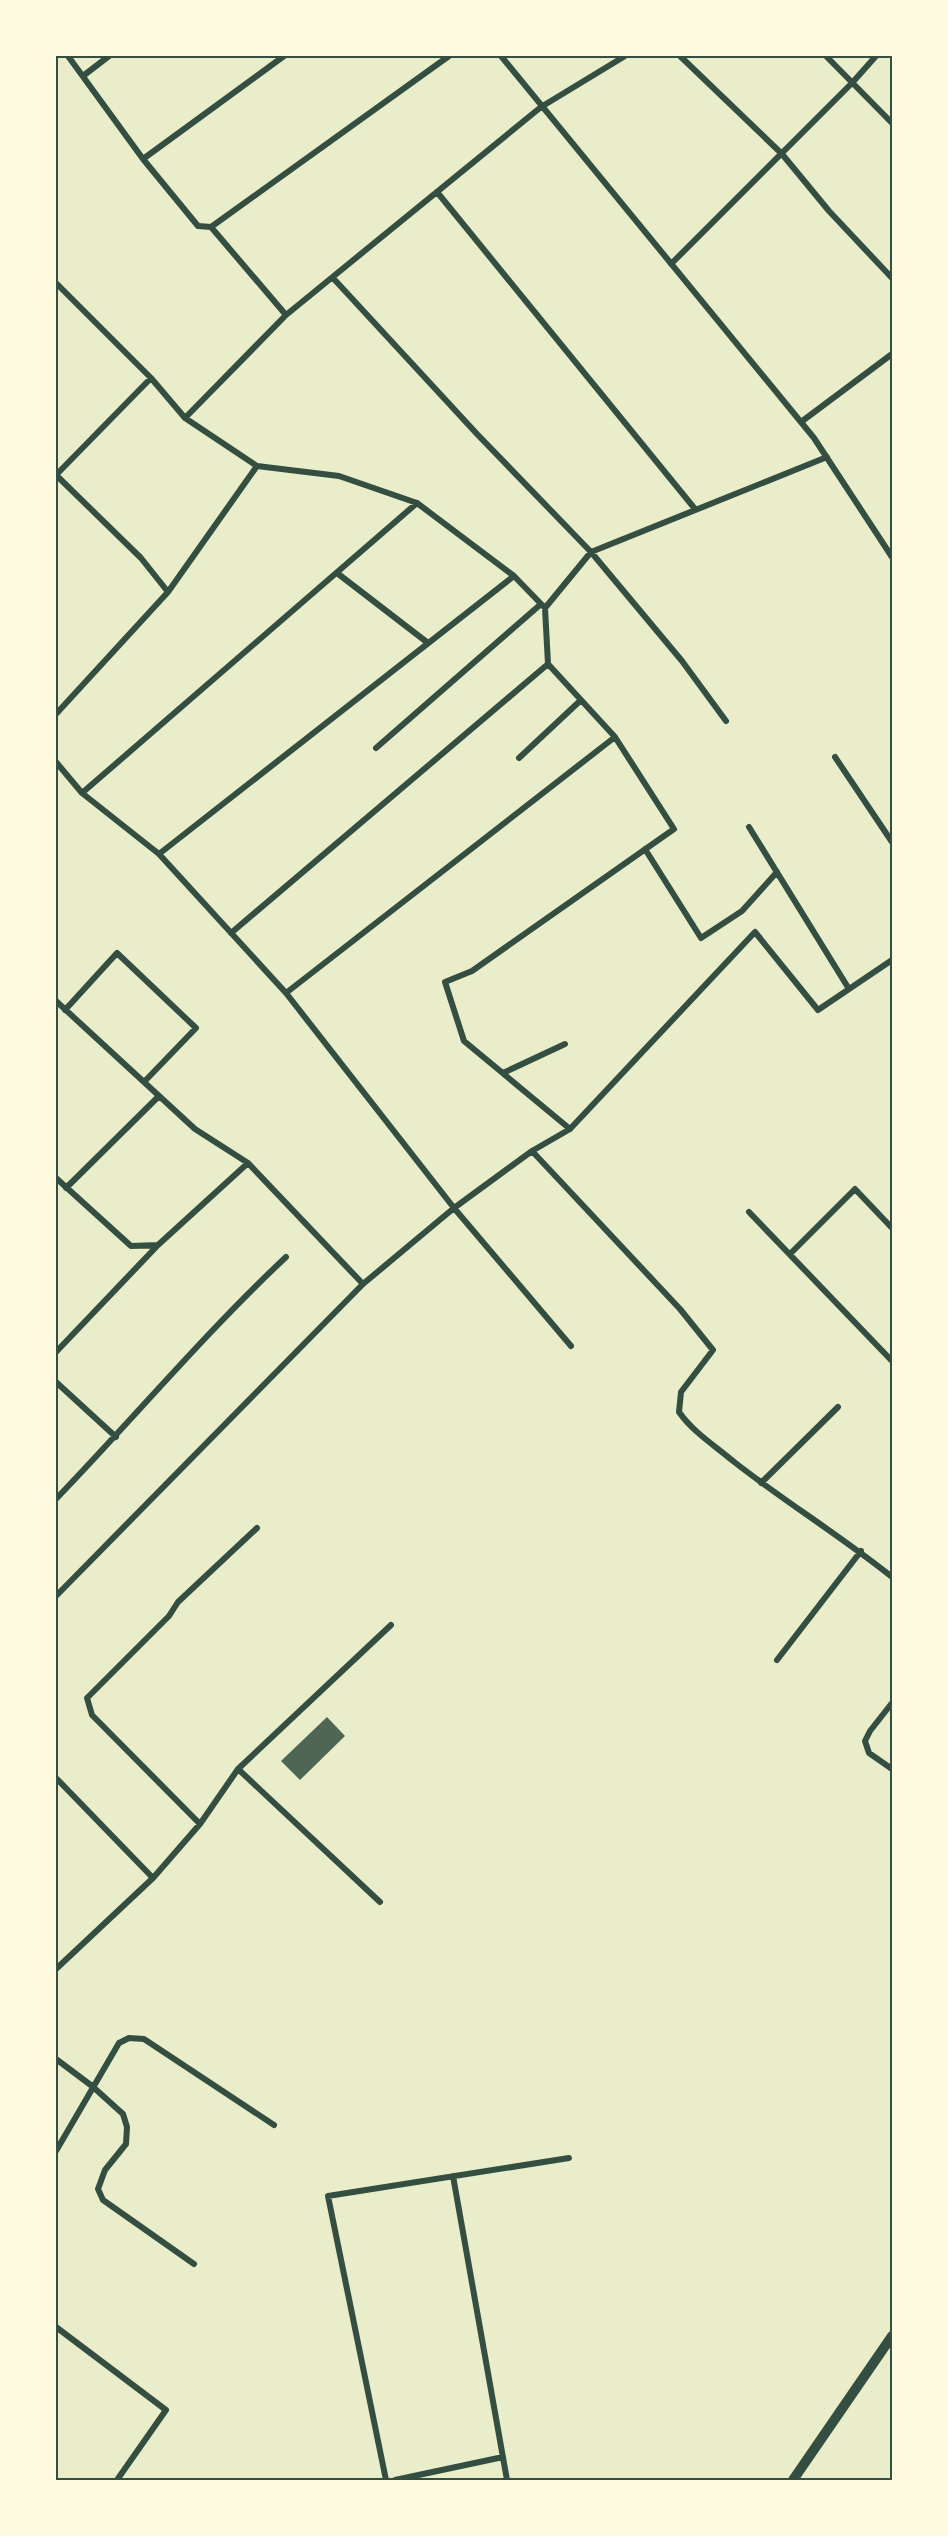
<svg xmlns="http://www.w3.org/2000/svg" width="948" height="2536" viewBox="0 0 948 2536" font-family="'DejaVu Sans',sans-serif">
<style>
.building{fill:#4f6655}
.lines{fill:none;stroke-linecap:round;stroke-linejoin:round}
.minor{stroke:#344e41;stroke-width:6}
.tertiary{stroke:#344e41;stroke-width:10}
.neatline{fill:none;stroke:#344e41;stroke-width:2}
</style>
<rect width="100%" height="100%" fill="#e9edc9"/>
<path class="building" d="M 327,1717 L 345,1736 L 300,1780 L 281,1761 Z"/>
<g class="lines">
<path class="minor" d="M 68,56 L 143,159 L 198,226 L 211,227 L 449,56
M 501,56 L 814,438 L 892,557
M 680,56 L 782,154 L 829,211 L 892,278
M 826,56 L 892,123
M 83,76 L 109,56
M 143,159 L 284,56
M 437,192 L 695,509
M 211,227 L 286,315
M 671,264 L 852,83 L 876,56
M 333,278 L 477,434 L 591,552 L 682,661 L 726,721
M 56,283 L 151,378 L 185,418 L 257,466
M 151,378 L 56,475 L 141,558 L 168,592
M 185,418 L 286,315 L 541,107 L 625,56
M 801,422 L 892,354
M 337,573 L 428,643
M 545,608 L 548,664 L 615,737 L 674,829 L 472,971 L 445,982 L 464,1041 L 570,1129
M 56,714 L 168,592 L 257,466 L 339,476 L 417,503 L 514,576 L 545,608 L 591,552 L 827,457
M 376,748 L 541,604
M 835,757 L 892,842
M 519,758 L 581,700
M 56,762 L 82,793 L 159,854 L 286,993 L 454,1208 L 571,1346
M 82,793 L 417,503
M 749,827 L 849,989
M 645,849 L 701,938 L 742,911 L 777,872
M 159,854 L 514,576
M 231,933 L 548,664
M 892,960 L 818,1010 L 755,932 L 570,1129 L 532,1151 L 680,1309 L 713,1350 L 681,1392 L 679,1412 C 693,1432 714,1445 733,1461 C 785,1502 841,1536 892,1577
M 286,993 L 615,737
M 56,1001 L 195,1129 L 248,1163 L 363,1284
M 65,1010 L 117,953 L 196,1028 L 144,1082
M 503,1073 L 565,1044
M 56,1178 L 131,1246 L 158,1245
M 66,1188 L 159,1096
M 749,1212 L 892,1361
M 790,1254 L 855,1189 L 892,1228
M 56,1352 L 158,1245 L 248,1163
M 56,1382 L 116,1437
M 761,1483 L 838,1407
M 56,1499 C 133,1419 204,1334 286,1257
M 56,1596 L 363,1284 L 454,1208 L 532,1151
M 777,1660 L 861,1551
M 892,1703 L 870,1731 L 865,1741 L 869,1753 L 892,1769
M 238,1769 L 391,1625
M 57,1779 L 153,1878
M 200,1824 L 92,1715 L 87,1698 L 169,1616 L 178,1602 L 257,1528
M 56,1969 L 153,1878 L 200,1824 L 238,1769 L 380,1902
M 56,2059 L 92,2086 L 123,2114 L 127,2127 L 126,2144 L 105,2170 L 98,2189 L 103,2200 L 194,2264
M 56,2151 L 119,2043 L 129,2038 L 144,2039 L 274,2125
M 453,2176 L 507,2480
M 56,2327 L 166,2410 L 117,2480
M 386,2480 L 328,2196 L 569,2158
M 395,2480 L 503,2457"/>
<path class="tertiary" d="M 793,2480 L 892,2336"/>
</g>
<rect width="948" height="2536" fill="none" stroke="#fefae0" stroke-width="114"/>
<rect x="57" y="57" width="834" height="2422" class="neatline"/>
</svg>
